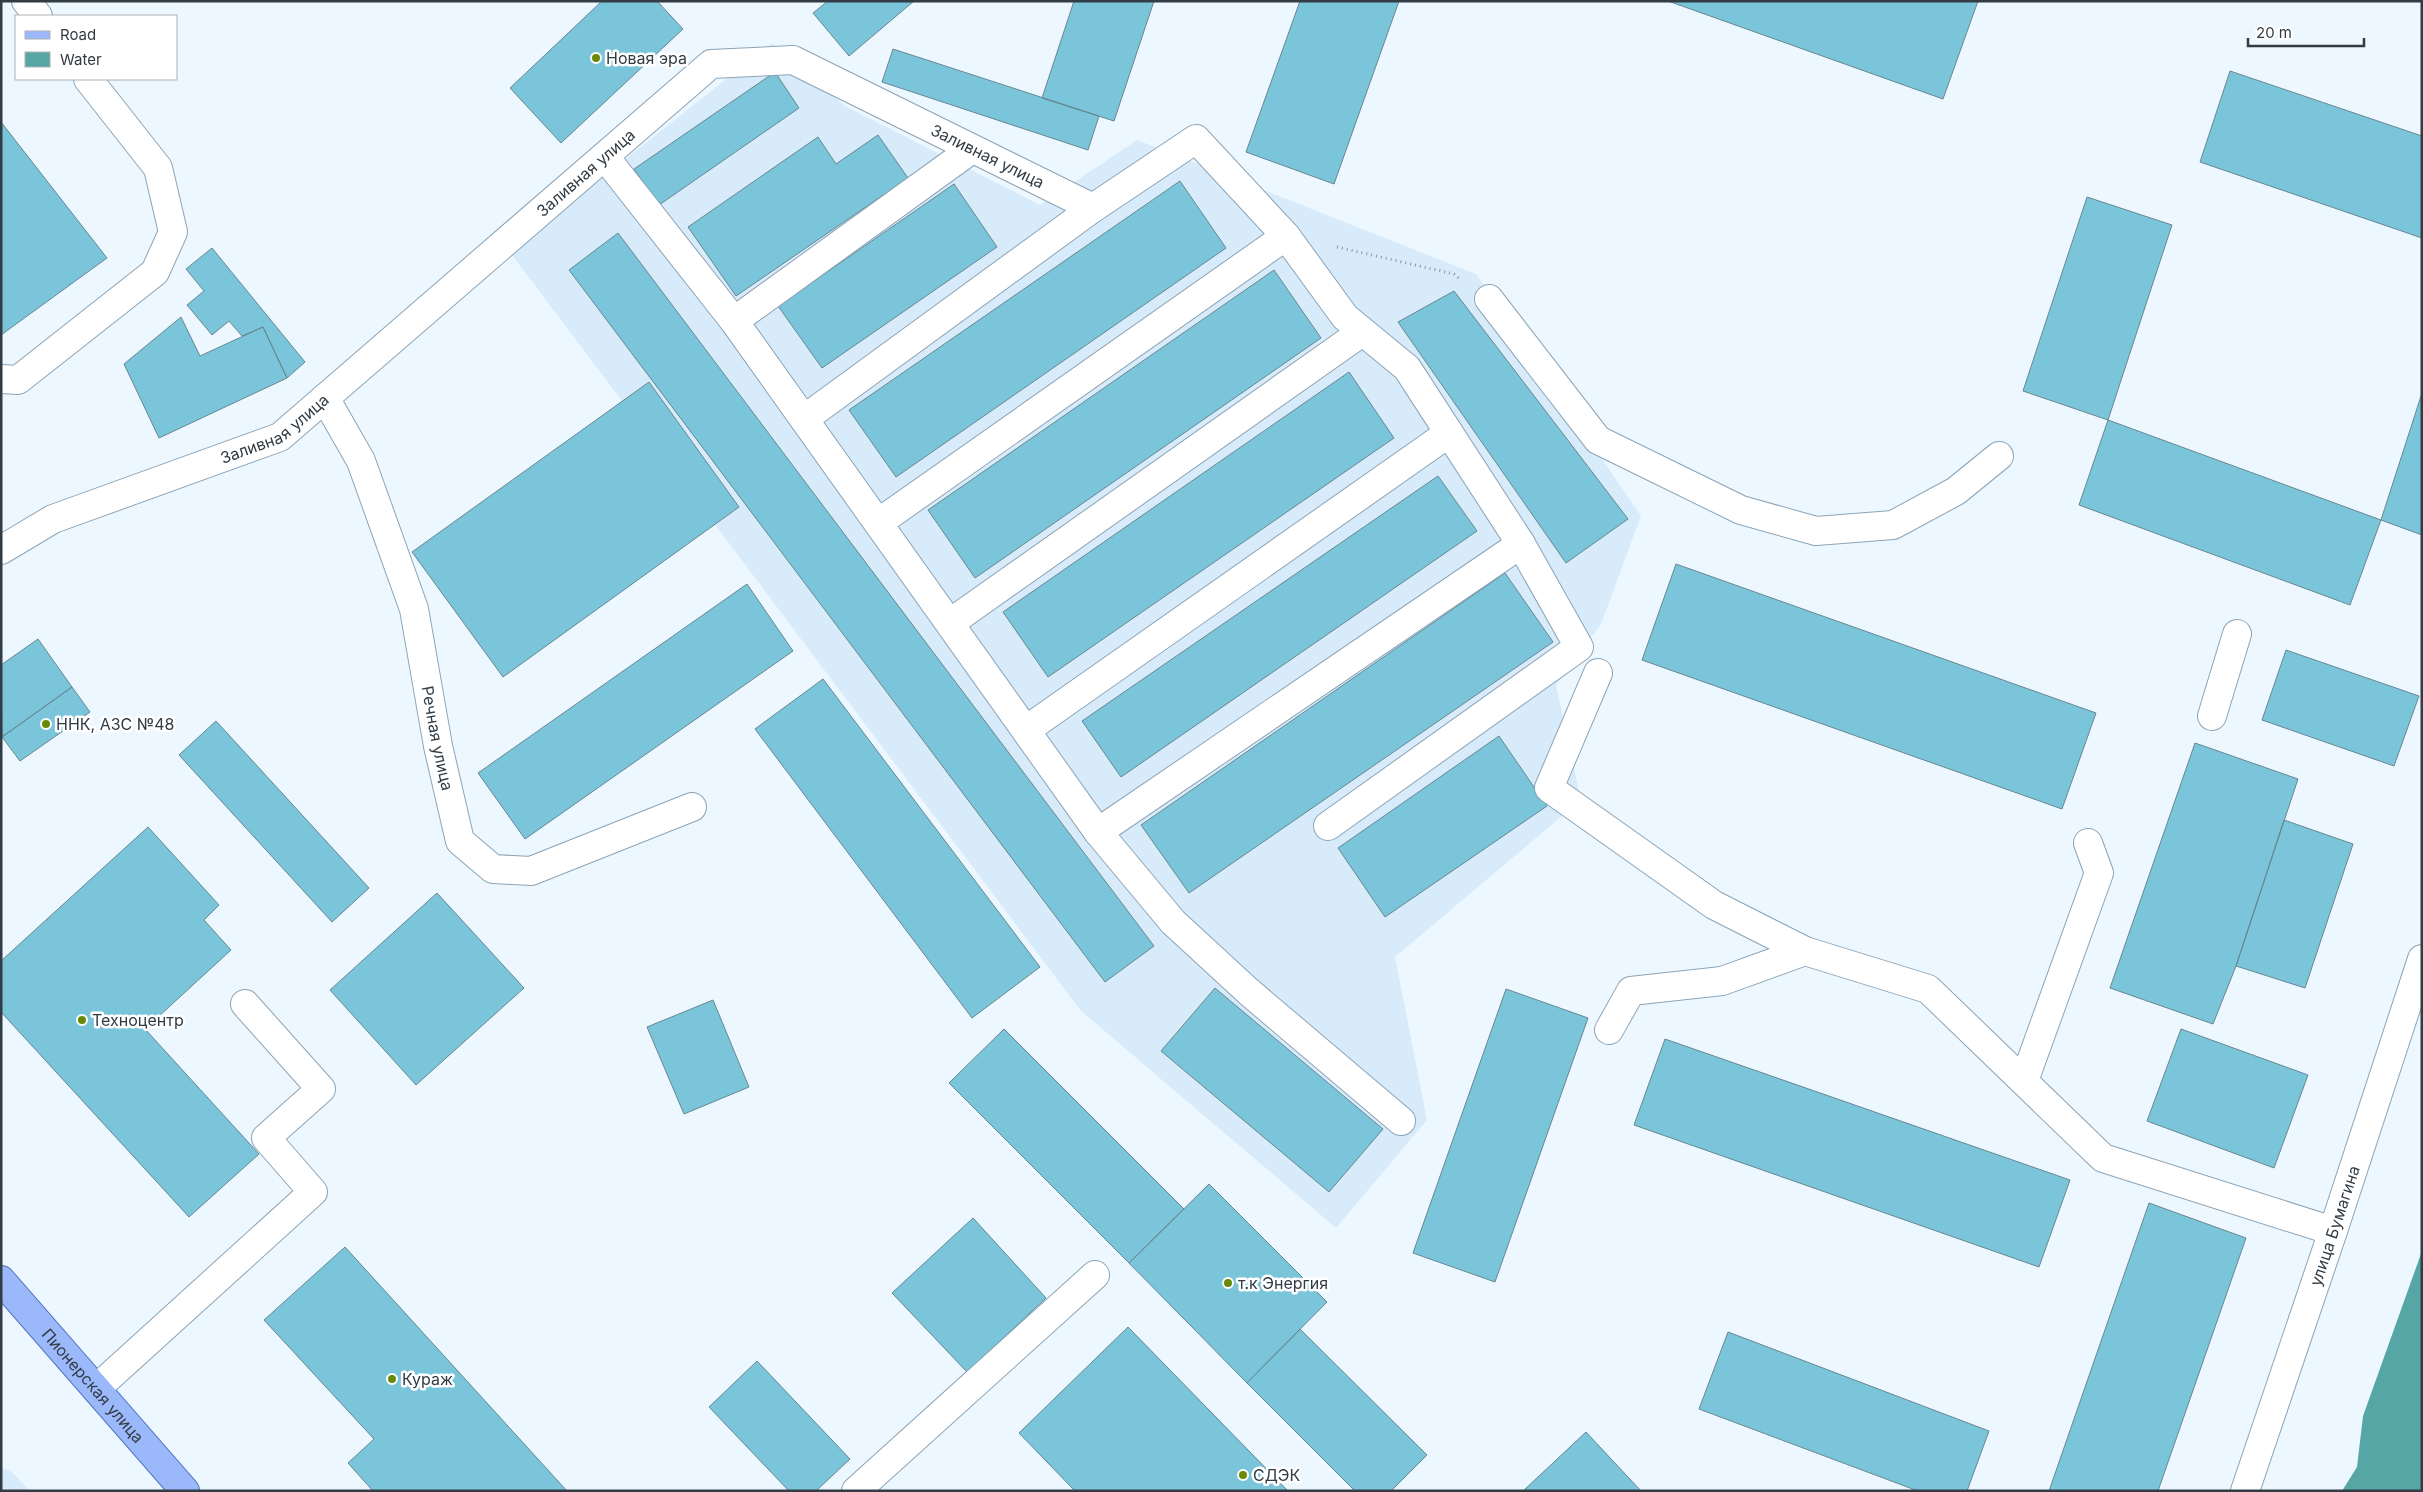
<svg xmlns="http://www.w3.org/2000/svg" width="2423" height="1492" viewBox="0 0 2423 1492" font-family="Inter,sans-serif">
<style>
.built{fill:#d8ebfa}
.water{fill:#55a6a5}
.building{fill:#7bc5da;stroke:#678790}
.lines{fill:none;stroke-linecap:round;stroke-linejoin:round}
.minor-casing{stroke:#8ca4b6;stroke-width:30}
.major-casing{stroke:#4b6eba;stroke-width:30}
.path{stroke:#8b959d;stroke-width:3;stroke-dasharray:1 4;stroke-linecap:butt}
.minor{stroke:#fff;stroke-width:28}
.major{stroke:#9bb8fb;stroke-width:28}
.poi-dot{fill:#688906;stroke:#fff;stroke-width:2}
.labels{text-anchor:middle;stroke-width:5;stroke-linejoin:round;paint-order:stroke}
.poi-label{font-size:16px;fill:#323c44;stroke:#fff;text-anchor:start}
.street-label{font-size:16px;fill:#323c44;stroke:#fff}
</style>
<rect width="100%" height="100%" fill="#edf7ff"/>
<path class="built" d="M 772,43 L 845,106 L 1040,205 L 1137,140 L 1476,274 L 1641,516 L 1601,624 L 1556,685 L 1581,800 L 1395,957 L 1427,1120 L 1336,1228 L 1081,1011 L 509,251 Z
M 1,1469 L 10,1470 L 30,1491 L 1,1491 Z"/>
<path class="water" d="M 2422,1251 L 2422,1491 L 2342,1491 L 2357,1467 L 2363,1416 Z"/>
<path class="building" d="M 602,1 L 657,1 L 683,29 L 561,143 L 510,88 Z
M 828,1 L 914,1 L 849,56 L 813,13 Z
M 1074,1 L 1154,1 L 1114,121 L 1042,98 Z
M 1300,1 L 1399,1 L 1334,184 L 1246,152 Z
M 1668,1 L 1978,1 L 1943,99 Z
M 893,49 L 1099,116 L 1088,150 L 882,82 Z
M 2230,71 L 2422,136 L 2422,238 L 2200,162 Z
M 775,72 L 799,108 L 659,205 L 634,169 Z
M 1,122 L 107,258 L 1,335 Z
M 878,135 L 908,178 L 736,296 L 688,227 L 818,137 L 836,164 Z
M 1180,181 L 1226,248 L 896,477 L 849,410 Z
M 954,184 L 997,247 L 822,368 L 778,306 Z
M 2087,197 L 2172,225 L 2108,420 L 2023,391 Z
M 618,233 L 1154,946 L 1105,982 L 569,270 Z
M 212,248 L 305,362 L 287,378 L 263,327 L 242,336 L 229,321 L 212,335 L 187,305 L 204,291 L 186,269 Z
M 1274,270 L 1321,338 L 975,578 L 928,510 Z
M 1454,291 L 1628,519 L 1566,563 L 1398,322 Z
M 181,317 L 200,356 L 263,327 L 287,378 L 159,438 L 124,364 Z
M 1349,372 L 1394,438 L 1048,677 L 1003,612 Z
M 649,382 L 739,507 L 503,677 L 412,552 Z
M 2422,393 L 2422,535 L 2381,520 Z
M 2108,420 L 2381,520 L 2350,605 L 2079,505 Z
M 1438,476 L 1477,531 L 1121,777 L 1082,721 Z
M 1676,564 L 2096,713 L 2062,809 L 1642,660 Z
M 1505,573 L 1553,642 L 1189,893 L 1141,825 Z
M 747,584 L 793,651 L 525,839 L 478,773 Z
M 38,639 L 72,687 L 2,737 L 1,665 Z
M 2286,650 L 2419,696 L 2394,766 L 2262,720 Z
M 823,679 L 1040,967 L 972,1018 L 755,729 Z
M 72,687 L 90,712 L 20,761 L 2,737 Z
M 216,721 L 369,888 L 332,922 L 179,755 Z
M 1499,736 L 1547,806 L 1385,917 L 1338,848 Z
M 2195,743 L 2298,779 L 2236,966 L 2213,1024 L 2110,988 Z
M 2284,820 L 2353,844 L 2305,988 L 2236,966 Z
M 148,827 L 219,905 L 204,920 L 231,950 L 145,1029 L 259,1154 L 189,1217 L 1,1012 L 1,961 Z
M 437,893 L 524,988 L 416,1085 L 330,990 Z
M 1215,988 L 1383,1129 L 1329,1192 L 1161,1051 Z
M 1506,989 L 1588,1018 L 1495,1282 L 1413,1253 Z
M 713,1000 L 749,1087 L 684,1114 L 647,1027 Z
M 1004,1029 L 1184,1209 L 1129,1263 L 949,1083 Z
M 2181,1029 L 2308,1075 L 2274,1168 L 2147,1121 Z
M 1665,1039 L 2070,1180 L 2039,1267 L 1634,1125 Z
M 1209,1184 L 1327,1302 L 1247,1383 L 1129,1263 Z
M 2149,1203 L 2246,1238 L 2158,1491 L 2049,1491 Z
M 973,1218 L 1046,1298 L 967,1372 L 892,1293 Z
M 345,1247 L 567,1491 L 373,1491 L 348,1463 L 374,1439 L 264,1320 Z
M 1128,1327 L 1288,1491 L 1075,1491 L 1019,1433 Z
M 1300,1329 L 1427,1455 L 1391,1491 L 1355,1491 L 1247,1383 Z
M 1728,1332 L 1989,1431 L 1967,1491 L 1918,1491 L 1699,1409 Z
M 757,1361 L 850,1459 L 816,1491 L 789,1491 L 709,1407 Z
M 1586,1432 L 1641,1491 L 1523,1491 Z"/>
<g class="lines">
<g class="minor-casing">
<g id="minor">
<path d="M 26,1 L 38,16"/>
<path d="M 605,157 L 734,321 L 1098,832 L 1173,922 L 1249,992 L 1401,1121"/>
<path d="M 1489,299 L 1598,440 L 1741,510 L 1816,531 L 1893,525 L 1956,491 L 1999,456"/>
<path d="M 734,321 L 972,149"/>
<path d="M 1,379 L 18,380 L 155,272 L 173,232 L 158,168 L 88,79"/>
<path id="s1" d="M 325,398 L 361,461 L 414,609 L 438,746 L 460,841 L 493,869 L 531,871 L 692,807"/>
<path d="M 804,419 L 1093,208"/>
<path d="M 878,523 L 1286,236"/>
<path id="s2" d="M 1,550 L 53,519 L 280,437 L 711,64 L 793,60 L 1093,208 L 1196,139 L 1286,236 L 1345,317 L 1407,368 L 1521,544 L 1098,832"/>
<path d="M 950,623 L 1362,332"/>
<path d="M 1598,673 L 1549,788 L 1714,905 L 1805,951 L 1928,989 L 2103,1158 L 2333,1231"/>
<path d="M 2212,716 L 2237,634"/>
<path d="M 1026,730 L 1449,433"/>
<path d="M 1328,826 L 1579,647 L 1521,544"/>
<path d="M 1609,1030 L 1631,991 L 1722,981 L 1805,951"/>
<path d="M 2024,1081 L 2099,873 L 2088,843"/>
<path d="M 97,1388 L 313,1192 L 266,1138 L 321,1089 L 245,1004"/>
<path d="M 856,1491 L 1095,1275"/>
<path id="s3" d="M 2245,1491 L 2333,1231 L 2422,959"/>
</g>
</g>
<g class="major-casing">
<g id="major">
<path id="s4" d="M 1,1280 L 185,1491"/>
</g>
</g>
<path class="path" d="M 1337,247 L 1454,274 L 1461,280"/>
<use href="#minor" class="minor"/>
<use href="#major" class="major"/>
</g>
<g class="poi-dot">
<circle cx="596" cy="58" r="5"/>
<circle cx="46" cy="724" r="5"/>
<circle cx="82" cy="1020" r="5"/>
<circle cx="1228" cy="1283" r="5"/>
<circle cx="392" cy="1379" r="5"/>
<circle cx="1243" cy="1475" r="5"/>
</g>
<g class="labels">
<g class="poi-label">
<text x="606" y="64">Новая эра</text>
<text x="56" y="730">ННК, АЗС №48</text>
<text x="92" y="1026">Техноцентр</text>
<text x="1238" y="1289">т.к Энергия</text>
<text x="402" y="1385">Кураж</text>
<text x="1253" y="1481">СДЭК</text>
</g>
<g class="street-label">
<text dy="6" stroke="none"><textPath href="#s2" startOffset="1171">Заливная улица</textPath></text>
<text dy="6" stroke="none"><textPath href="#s2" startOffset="706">Заливная улица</textPath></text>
<text dy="6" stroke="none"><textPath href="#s2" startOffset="301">Заливная улица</textPath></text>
<text dy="6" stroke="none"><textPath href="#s1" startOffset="361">Речная улица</textPath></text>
<text dy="6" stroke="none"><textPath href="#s3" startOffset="280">улица Бумагина</textPath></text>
<text dy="6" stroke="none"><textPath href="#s4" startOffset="140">Пионерская улица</textPath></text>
</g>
</g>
<rect width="2423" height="1492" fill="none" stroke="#323c44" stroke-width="5"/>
<rect x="15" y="15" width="162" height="65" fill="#ffffff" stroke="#adb1b4"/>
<rect x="25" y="31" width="25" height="8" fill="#9bb8fb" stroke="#adb1b4"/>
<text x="60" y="40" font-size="15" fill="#323c44">Road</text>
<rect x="25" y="52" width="25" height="15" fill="#55a6a5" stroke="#adb1b4"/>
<text x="60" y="65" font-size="15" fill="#323c44">Water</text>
<path d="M2248 38v8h116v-8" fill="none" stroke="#323c44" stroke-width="2.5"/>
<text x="2256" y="38" font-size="15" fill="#323c44" stroke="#ffffff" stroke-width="4" paint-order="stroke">20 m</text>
</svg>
